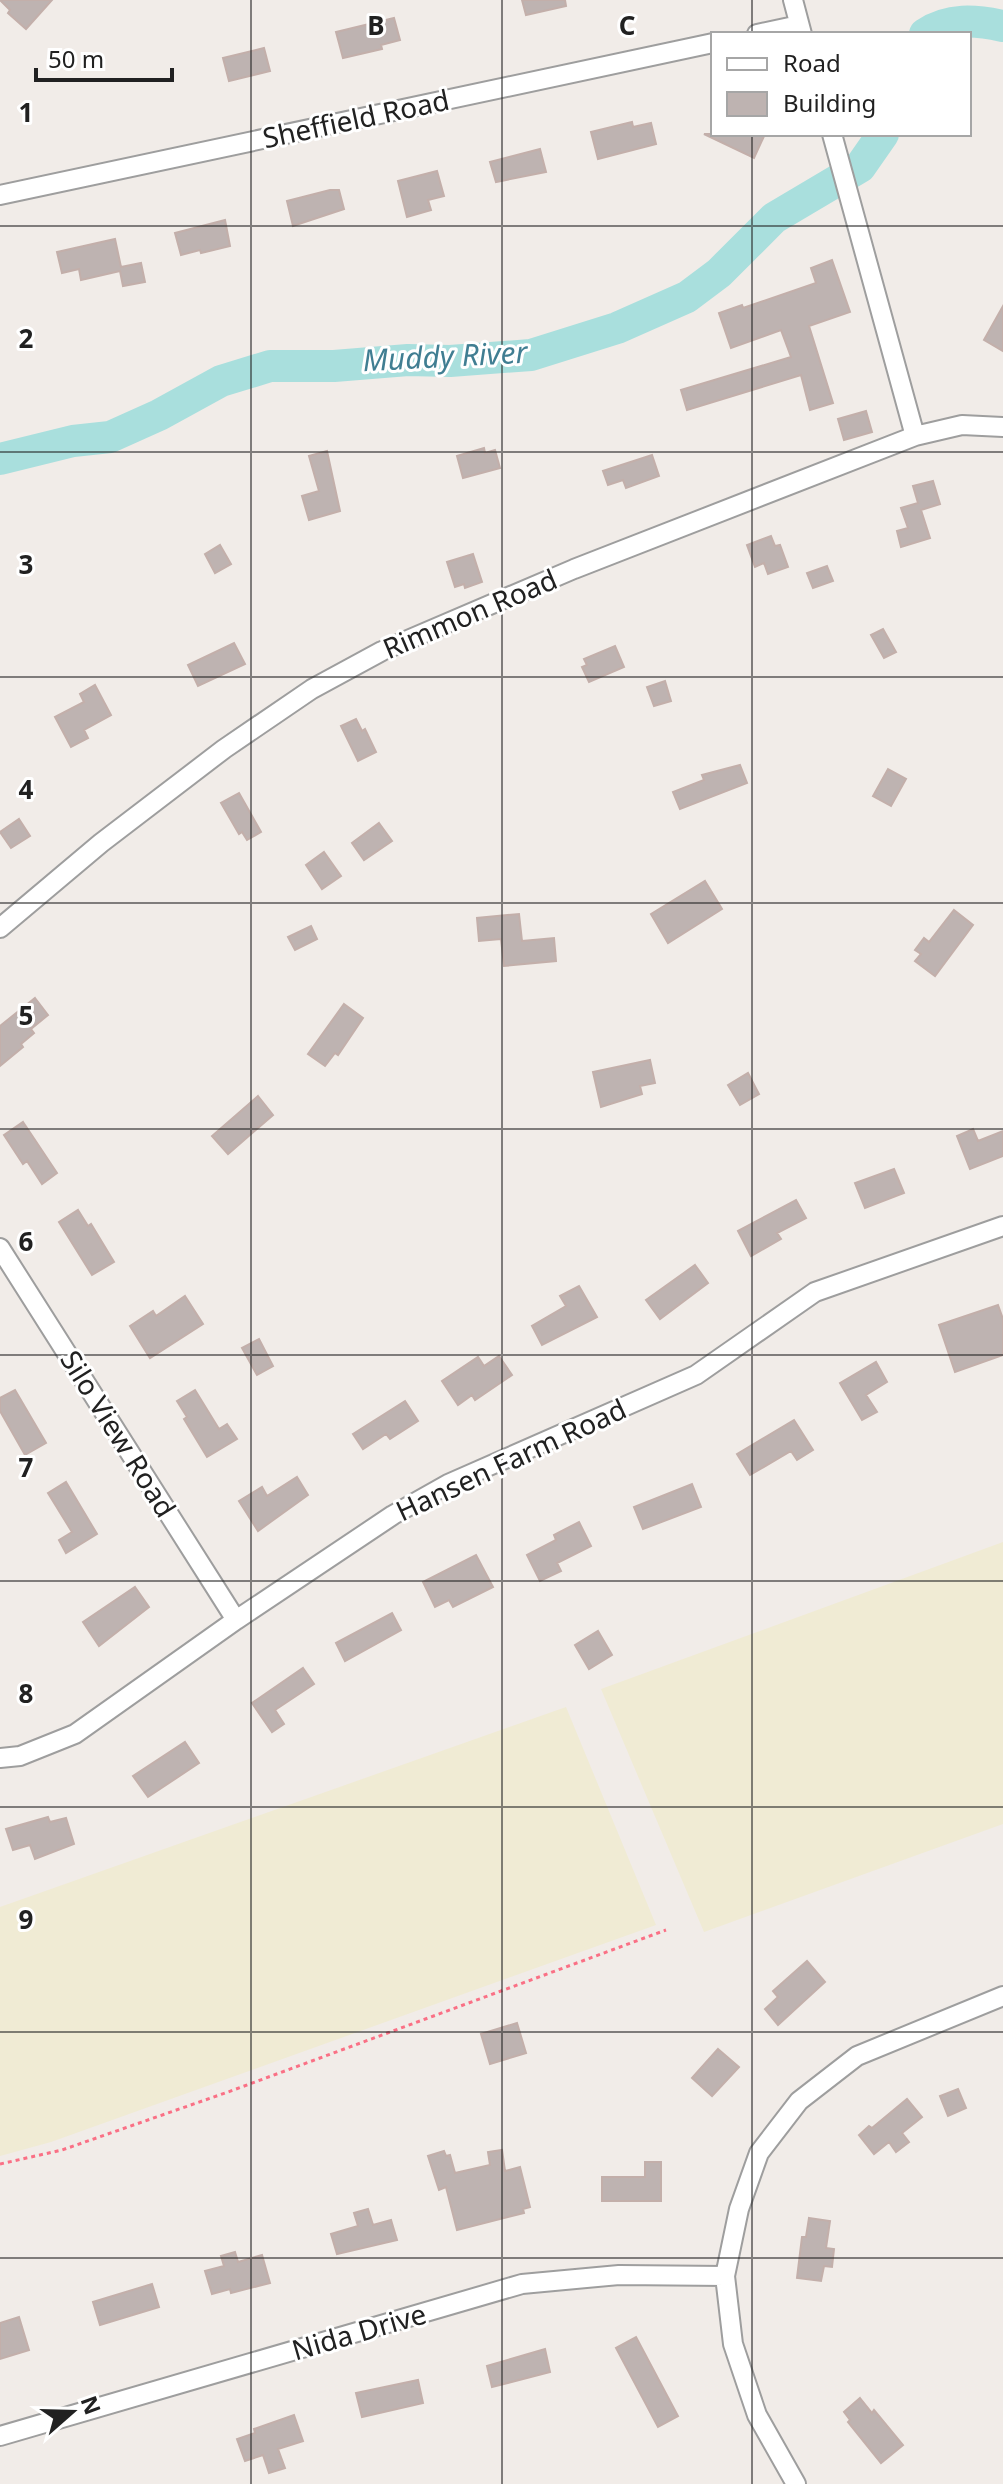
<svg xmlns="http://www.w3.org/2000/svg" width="1003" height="2484" viewBox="0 0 1003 2484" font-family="'Noto Sans',sans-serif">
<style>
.farmland{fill:#f0ebd4}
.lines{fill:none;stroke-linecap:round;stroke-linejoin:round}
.river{stroke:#a9dfdd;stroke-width:32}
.building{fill:#beb3b1;stroke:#c3afaa;stroke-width:2}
.minor-casing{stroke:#9e9e9e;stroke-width:22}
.path{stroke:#fa7085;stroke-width:3;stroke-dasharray:4 4;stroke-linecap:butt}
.minor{stroke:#fff;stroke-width:18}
.grid{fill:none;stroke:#212121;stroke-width:2;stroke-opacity:0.55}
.labels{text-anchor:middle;stroke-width:6;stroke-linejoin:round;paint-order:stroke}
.street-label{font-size:28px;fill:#212121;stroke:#fff}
.water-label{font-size:30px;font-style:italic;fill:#407e92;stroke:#fff}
.grid-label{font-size:26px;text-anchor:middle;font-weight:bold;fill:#212121;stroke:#fff;stroke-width:6;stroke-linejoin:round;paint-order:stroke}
</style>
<rect width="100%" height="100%" fill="#f1ece8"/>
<path class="farmland" d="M 1003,1542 L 1003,1824 L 704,1932 L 601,1689 Z
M 566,1707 L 656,1925 L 51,2142 L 0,2156 L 0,1907 Z"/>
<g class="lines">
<path class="river" d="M 925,34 C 949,18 975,20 1003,26
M 0,459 L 73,441 L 110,437 L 159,415 L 221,381 L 270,366 L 334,366 L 408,360 L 450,361 L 531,355 L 617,328 L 687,297 L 719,273 L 774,218 L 860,167 L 883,134"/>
</g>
<path class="building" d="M 0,0 L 52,0 L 26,29 L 8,13 L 10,10 Z
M 522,0 L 565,0 L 566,6 L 526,15 Z
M 394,18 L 400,40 L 381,45 L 382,49 L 343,58 L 336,32 Z
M 264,48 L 270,71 L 229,81 L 223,58 Z
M 632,122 L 633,127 L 651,123 L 656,144 L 598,159 L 591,132 Z
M 704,134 L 765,134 L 754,158 Z
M 540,149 L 546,172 L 496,182 L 490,162 Z
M 437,171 L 444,196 L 428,200 L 431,210 L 407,217 L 398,181 Z
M 330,190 L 339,190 L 344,209 L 293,226 L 287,201 Z
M 225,220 L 230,246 L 201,253 L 200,250 L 181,255 L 175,233 Z
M 115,239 L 121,267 L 141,263 L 145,282 L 123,286 L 120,271 L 81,280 L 79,269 L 62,273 L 57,252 Z
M 832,260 L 850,312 L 809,326 L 833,403 L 810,410 L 801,375 L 687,410 L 681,390 L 791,357 L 781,330 L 731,348 L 719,313 L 742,305 L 743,308 L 816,283 L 811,268 Z
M 1003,306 L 1003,351 L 984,340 Z
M 866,411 L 872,432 L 844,440 L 838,419 Z
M 484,448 L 485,453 L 495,450 L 500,468 L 463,478 L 457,456 Z
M 327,451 L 340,511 L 309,520 L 302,496 L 319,491 L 309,456 Z
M 652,455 L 659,476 L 626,488 L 623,480 L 608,485 L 603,471 Z
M 933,481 L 940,504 L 921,510 L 930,538 L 901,547 L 897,531 L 908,528 L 901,508 L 918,503 L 913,486 Z
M 771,536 L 775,546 L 780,545 L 788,567 L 768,574 L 764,563 L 755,567 L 747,545 Z
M 220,545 L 231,564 L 215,573 L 205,554 Z
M 473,554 L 482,582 L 465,588 L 464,584 L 455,587 L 447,562 Z
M 827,566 L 833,581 L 813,588 L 807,573 Z
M 883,629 L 896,652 L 884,658 L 871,635 Z
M 234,643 L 245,664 L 198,686 L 188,665 Z
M 615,646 L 624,667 L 589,682 L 582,667 L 587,665 L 584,659 Z
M 665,681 L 671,701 L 654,706 L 647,687 Z
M 95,685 L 111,715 L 84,730 L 88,738 L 71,747 L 55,717 L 84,702 L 80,694 Z
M 356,719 L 362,731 L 365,729 L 376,752 L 358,761 L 341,726 Z
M 740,765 L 747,783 L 680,809 L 673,792 L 704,780 L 702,775 Z
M 888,769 L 906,779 L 891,806 L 873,796 Z
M 239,793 L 261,832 L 247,840 L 242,832 L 239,834 L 221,803 Z
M 19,819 L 30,836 L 11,848 L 0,832 Z
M 379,823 L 392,841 L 364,860 L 352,843 Z
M 324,852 L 341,876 L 322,889 L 306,865 Z
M 705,881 L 722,909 L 668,943 L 651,914 Z
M 954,910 L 973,925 L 935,976 L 915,961 L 921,954 L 915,950 L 924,938 L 929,942 Z
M 519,914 L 522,941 L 554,938 L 556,961 L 504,966 L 501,939 L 479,941 L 477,918 Z
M 311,926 L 317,939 L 295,950 L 288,937 Z
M 35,998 L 48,1015 L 31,1029 L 34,1033 L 21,1044 L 23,1047 L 0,1066 L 0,1026 Z
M 344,1004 L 363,1018 L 338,1055 L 335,1053 L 325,1066 L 308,1054 Z
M 650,1060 L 655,1083 L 640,1086 L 642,1094 L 601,1107 L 593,1072 Z
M 748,1073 L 759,1094 L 740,1105 L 728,1085 Z
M 258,1096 L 273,1115 L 228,1154 L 212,1136 Z
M 23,1122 L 57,1173 L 42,1184 L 27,1161 L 23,1164 L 4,1135 Z
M 973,1129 L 978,1141 L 1003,1131 L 1003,1156 L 970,1169 L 957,1136 Z
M 894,1169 L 904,1193 L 865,1208 L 855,1183 Z
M 796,1200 L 806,1218 L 777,1233 L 781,1239 L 751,1256 L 738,1231 Z
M 78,1210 L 88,1226 L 91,1224 L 114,1262 L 92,1275 L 59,1222 Z
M 695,1265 L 708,1283 L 660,1319 L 646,1300 Z
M 579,1286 L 597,1317 L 542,1345 L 532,1326 L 566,1306 L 560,1296 Z
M 185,1296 L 203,1324 L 150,1358 L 130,1326 L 153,1311 L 156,1316 Z
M 998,1305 L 1003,1319 L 1003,1355 L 955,1372 L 939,1325 Z
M 259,1339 L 273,1366 L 257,1375 L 242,1348 Z
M 499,1356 L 512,1375 L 475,1400 L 472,1395 L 458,1405 L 442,1381 L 478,1357 L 484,1366 Z
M 876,1362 L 887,1382 L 866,1395 L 877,1412 L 862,1420 L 840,1383 Z
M 15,1390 L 46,1443 L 25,1455 L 0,1411 L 0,1398 Z
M 195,1390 L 219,1429 L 227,1424 L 237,1439 L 207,1457 L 184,1419 L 187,1417 L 177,1401 Z
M 405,1401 L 418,1421 L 390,1439 L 386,1434 L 363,1449 L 353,1434 Z
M 794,1420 L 813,1450 L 797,1460 L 791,1451 L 750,1475 L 737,1454 Z
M 297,1477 L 308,1495 L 258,1531 L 239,1501 L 262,1487 L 267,1496 Z
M 66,1482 L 97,1534 L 66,1553 L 59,1540 L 72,1532 L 48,1493 Z
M 692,1484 L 701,1507 L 643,1529 L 634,1507 Z
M 579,1522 L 591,1546 L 557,1563 L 561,1571 L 540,1581 L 527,1555 L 556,1540 L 554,1535 Z
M 476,1555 L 493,1587 L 453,1607 L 449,1600 L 435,1607 L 423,1582 Z
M 135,1587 L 149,1607 L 99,1646 L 83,1622 Z
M 392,1613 L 401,1630 L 345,1661 L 336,1643 Z
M 598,1631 L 612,1655 L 589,1669 L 575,1645 Z
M 303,1668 L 314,1684 L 275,1710 L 284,1724 L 272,1732 L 252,1703 Z
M 185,1742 L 199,1763 L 148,1797 L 133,1776 Z
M 48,1817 L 50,1822 L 66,1818 L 74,1844 L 35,1859 L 30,1845 L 13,1850 L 6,1829 Z
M 807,1961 L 825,1982 L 778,2025 L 765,2009 L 778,1997 L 773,1991 Z
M 517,2023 L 526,2053 L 490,2064 L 481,2034 Z
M 718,2049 L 739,2067 L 712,2096 L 692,2078 Z
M 958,2089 L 966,2108 L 948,2116 L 940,2096 Z
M 907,2099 L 922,2117 L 902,2133 L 909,2142 L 896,2152 L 889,2142 L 874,2154 L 859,2135 L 869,2126 L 872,2128 Z
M 502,2150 L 505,2171 L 520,2167 L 530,2207 L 523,2209 L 524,2213 L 457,2230 L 446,2187 L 439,2190 L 428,2156 L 444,2151 L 446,2156 L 450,2155 L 455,2173 L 490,2165 L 488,2152 Z
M 645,2162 L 661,2162 L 661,2201 L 602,2201 L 602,2177 L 645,2177 Z
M 368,2209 L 373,2225 L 391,2220 L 397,2240 L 337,2254 L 331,2234 L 358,2226 L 354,2213 Z
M 809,2218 L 830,2221 L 826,2248 L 834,2249 L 832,2267 L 824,2266 L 821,2281 L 797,2278 L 802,2237 L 806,2237 Z
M 235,2252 L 238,2262 L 262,2255 L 270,2283 L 231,2293 L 230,2289 L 212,2294 L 205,2271 L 224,2266 L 221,2256 Z
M 152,2284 L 159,2307 L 100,2325 L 93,2302 Z
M 19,2317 L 29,2350 L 0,2359 L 0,2323 Z
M 636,2337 L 678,2416 L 658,2427 L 616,2348 Z
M 545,2349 L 550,2372 L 492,2387 L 487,2366 Z
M 418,2380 L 423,2403 L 362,2417 L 356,2393 Z
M 860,2398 L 872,2413 L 874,2410 L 903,2445 L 881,2463 L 848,2422 L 850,2420 L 844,2412 Z
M 294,2415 L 303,2441 L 278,2449 L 285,2468 L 269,2473 L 263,2455 L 245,2461 L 237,2439 L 255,2433 L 254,2429 Z"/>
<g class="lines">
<g class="minor-casing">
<path id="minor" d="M 793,0 L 802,34
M 757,34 L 799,25
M 832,134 L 915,436
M 0,195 L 713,43
M 0,928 L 101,843 L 224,749 L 312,689 L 382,651 L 574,569 L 915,436 L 962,425 L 1003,427
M 0,1248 L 236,1620
M 0,1758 L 20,1756 L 75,1734 L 236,1620 L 393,1515 L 448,1484 L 696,1375 L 815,1292 L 1003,1226
M 0,2436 L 522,2284 L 619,2275 L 725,2276
M 796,2484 L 757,2415 L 733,2344 L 725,2276 L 739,2209 L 759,2153 L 799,2101 L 857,2056 L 1003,1996"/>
</g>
<path class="path" d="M 0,2164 L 62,2150 L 228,2092 L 666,1930"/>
<use href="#minor" class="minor"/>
</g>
<path class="grid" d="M 251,0 L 251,2484M 502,0 L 502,2484M 752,0 L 752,34M 752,134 L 752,2484M 0,226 L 1003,226M 0,452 L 1003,452M 0,677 L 1003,677M 0,903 L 1003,903M 0,1129 L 1003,1129M 0,1355 L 1003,1355M 0,1581 L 1003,1581M 0,1807 L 1003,1807M 0,2032 L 1003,2032M 0,2258 L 1003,2258"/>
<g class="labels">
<g class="street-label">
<text transform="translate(356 119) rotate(-12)" y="10">Sheffield Road</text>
<text transform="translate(470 614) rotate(-23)" y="10">Rimmon Road</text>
<text transform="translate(118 1434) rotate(58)" y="10">Silo View Road</text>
<text transform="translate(511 1460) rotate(-25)" y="10">Hansen Farm Road</text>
<text transform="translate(359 2332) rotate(-16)" y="10">Nida Drive</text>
</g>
<g class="water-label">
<text transform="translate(445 357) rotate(-3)" y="10">Muddy River</text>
</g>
</g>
<g class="grid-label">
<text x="376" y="35">B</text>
<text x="627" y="35">C</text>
<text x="26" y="122">1</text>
<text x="26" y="348">2</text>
<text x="26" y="574">3</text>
<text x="26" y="799">4</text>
<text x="26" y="1025">5</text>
<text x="26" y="1251">6</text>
<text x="26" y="1477">7</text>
<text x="26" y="1703">8</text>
<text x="26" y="1929">9</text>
</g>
<rect x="711" y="32" width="260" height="104" fill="#ffffff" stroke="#a6a6a6" stroke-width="2"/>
<rect x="727" y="58" width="40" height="12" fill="#ffffff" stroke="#a6a6a6" stroke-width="2"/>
<text x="783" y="72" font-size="24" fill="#212121">Road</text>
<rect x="727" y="92" width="40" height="24" fill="#beb3b1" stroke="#a6a6a6" stroke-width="2"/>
<text x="783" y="112" font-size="24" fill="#212121">Building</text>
<g transform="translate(72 2412) rotate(70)" stroke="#ffffff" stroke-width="6" paint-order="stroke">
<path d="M0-6L14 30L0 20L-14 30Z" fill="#212121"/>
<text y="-12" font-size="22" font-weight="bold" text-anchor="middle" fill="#212121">N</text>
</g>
<path d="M36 68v12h136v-12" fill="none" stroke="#212121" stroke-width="4"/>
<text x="48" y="68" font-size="24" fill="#212121" stroke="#ffffff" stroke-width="6" paint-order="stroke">50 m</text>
</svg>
